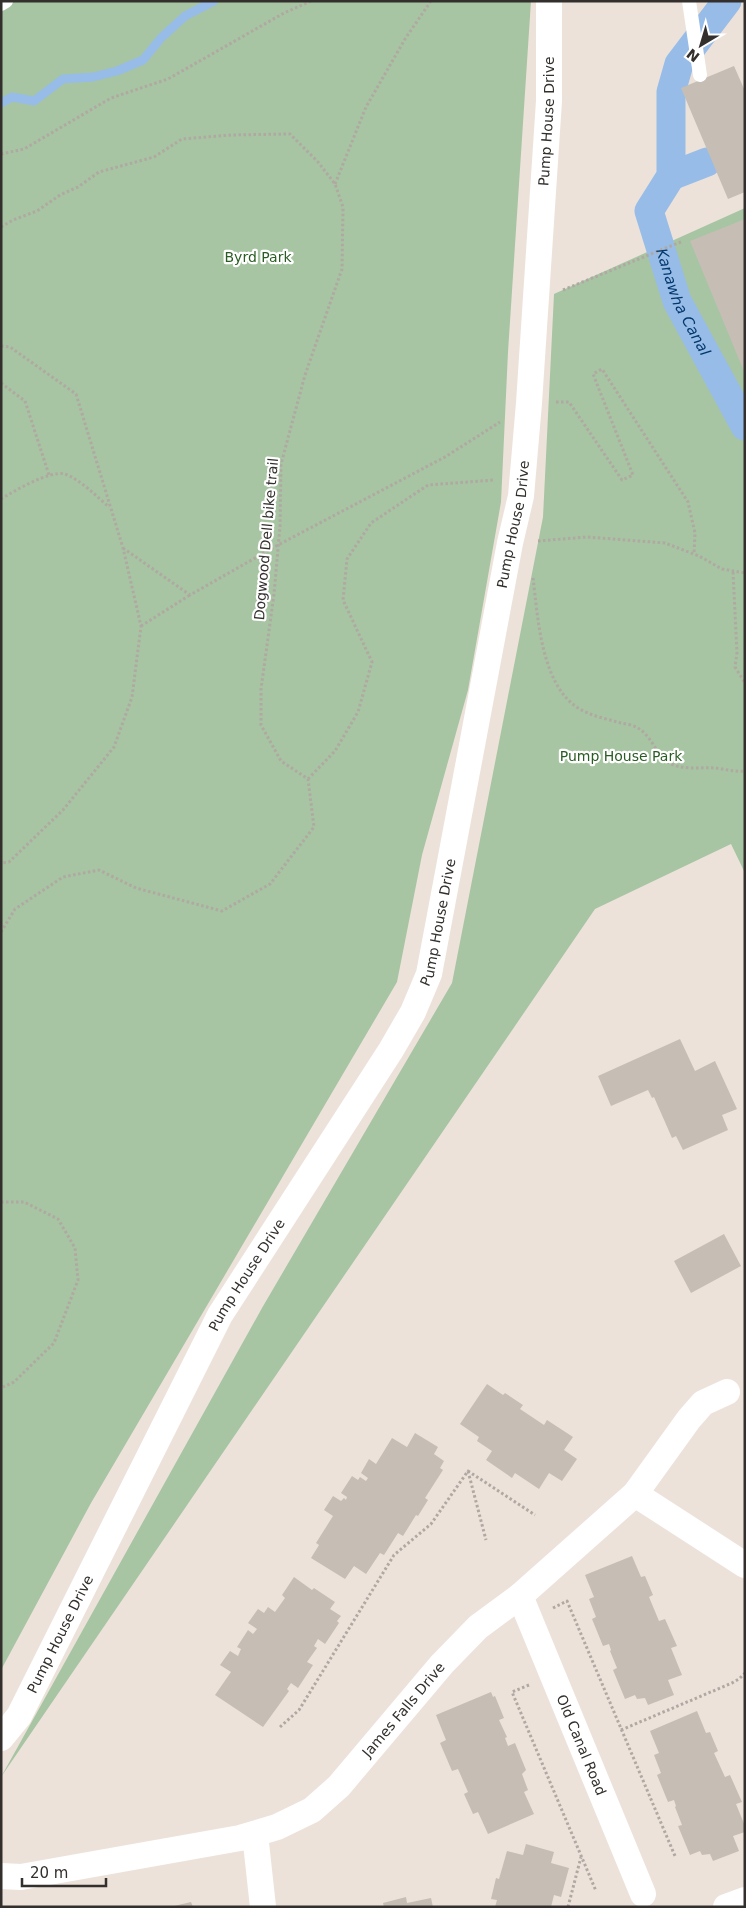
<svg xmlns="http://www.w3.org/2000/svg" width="746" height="1908" viewBox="0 0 746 1908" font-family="'DejaVu Sans',sans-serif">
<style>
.green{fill:#a7c5a2}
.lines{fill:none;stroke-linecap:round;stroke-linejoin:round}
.stream{stroke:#97bce8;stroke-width:9}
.canal{stroke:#97bce8;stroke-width:29}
.building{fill:#c6bdb5}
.path{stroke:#b0a8a2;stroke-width:3;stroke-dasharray:2.5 2.5;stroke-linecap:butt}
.service{stroke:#fff;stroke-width:14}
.minor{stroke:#fff;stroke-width:26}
.labels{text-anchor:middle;stroke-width:4.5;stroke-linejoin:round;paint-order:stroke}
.street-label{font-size:14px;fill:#322f2c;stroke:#fff}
.park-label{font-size:14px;fill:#295c22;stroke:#fff}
.water-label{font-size:15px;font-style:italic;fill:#03386c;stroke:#fff}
</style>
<rect width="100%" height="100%" fill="#ece2da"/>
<path class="green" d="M 1,1 L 531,1 L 508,352 L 501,502 L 468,690 L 422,855 L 397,982 L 91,1503 L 1,1670 Z
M 745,208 L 745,873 L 731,844 L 595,909 L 1,1777 L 262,1308 L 452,983 L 543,517 L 554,294 Z"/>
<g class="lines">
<path class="stream" d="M 1,103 L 12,97 L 34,101 L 63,79 L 93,77 L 117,71 L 143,60 L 161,38 L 185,16 L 214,1"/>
<g class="canal">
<path id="s1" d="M 727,1 L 679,64 L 671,92 L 671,176 L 649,211 L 677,301 L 745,426"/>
<path d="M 671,176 L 707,162"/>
</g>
</g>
<path class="building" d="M 734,66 L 745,91 L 745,192 L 728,199 L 681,88 Z
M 745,219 L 745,374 L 690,241 Z
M 680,1039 L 695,1071 L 715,1061 L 737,1109 L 722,1115 L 728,1130 L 683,1150 L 676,1136 L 672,1138 L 654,1097 L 652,1098 L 648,1090 L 611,1106 L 598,1076 Z
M 724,1234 L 741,1266 L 691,1293 L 674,1261 Z
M 487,1384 L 503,1395 L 505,1393 L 523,1405 L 520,1409 L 544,1425 L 547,1420 L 573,1437 L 564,1450 L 577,1459 L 562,1481 L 549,1473 L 539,1489 L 515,1473 L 512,1478 L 486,1460 L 492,1451 L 477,1441 L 479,1437 L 460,1424 Z
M 415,1433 L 438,1447 L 434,1454 L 444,1461 L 440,1468 L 443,1470 L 425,1498 L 428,1500 L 418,1516 L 416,1515 L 403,1536 L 398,1533 L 384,1555 L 380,1553 L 366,1574 L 354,1566 L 345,1579 L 311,1558 L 319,1545 L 316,1543 L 333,1516 L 324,1510 L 333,1496 L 341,1501 L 344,1498 L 346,1500 L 347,1497 L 341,1493 L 352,1476 L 358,1480 L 360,1477 L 366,1481 L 368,1478 L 361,1473 L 369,1459 L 376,1464 L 392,1438 L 407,1447 Z
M 632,1556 L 641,1577 L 645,1576 L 653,1595 L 649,1597 L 659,1621 L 665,1619 L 677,1646 L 671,1648 L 682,1675 L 668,1680 L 674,1695 L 648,1705 L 645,1698 L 637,1699 L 635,1695 L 625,1699 L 613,1670 L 617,1668 L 610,1651 L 611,1650 L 609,1644 L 603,1646 L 592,1619 L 596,1617 L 589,1599 L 594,1597 L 585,1575 Z
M 294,1577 L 312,1590 L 314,1588 L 335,1602 L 330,1609 L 341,1616 L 337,1621 L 339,1623 L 325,1644 L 318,1639 L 314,1646 L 317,1648 L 307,1662 L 313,1665 L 298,1688 L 291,1683 L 287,1689 L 289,1691 L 263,1727 L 215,1695 L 231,1672 L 220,1665 L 230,1651 L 238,1656 L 241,1649 L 237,1647 L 248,1630 L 253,1634 L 257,1629 L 248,1623 L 258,1609 L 264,1613 L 268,1607 L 275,1612 L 285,1598 L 282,1595 Z
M 491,1692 L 493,1697 L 495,1696 L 504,1718 L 499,1720 L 507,1737 L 505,1738 L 508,1746 L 515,1743 L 526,1770 L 522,1774 L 528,1790 L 524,1792 L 534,1814 L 488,1834 L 478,1812 L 473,1814 L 464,1794 L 468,1792 L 458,1769 L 452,1771 L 440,1743 L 446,1740 L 436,1715 Z
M 697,1711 L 706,1733 L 710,1732 L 718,1751 L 714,1753 L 725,1777 L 730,1775 L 742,1802 L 736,1804 L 745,1826 L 745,1832 L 733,1836 L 739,1851 L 713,1861 L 710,1854 L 702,1855 L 700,1851 L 690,1855 L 678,1826 L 682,1825 L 675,1807 L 676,1806 L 674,1800 L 668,1802 L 657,1775 L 661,1773 L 654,1755 L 659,1753 L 650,1731 Z
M 526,1844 L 554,1852 L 551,1863 L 569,1868 L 561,1897 L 554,1895 L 551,1907 L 495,1907 L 497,1900 L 491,1899 L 496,1878 L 499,1879 L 507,1851 L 523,1855 Z
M 406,1897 L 407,1903 L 431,1898 L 433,1907 L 384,1907 L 383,1903 Z
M 191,1902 L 193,1907 L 174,1907 L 174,1906 Z"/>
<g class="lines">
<path class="path" d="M 1,154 L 24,149 L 111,98 L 168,79 L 284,13 L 311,1
M 335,184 L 366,107 L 405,39 L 431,1
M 1,227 L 13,220 L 37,211 L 60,195 L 78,187 L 99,172 L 154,157 L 182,139 L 231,135 L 290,134 L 318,162 L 335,184 L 343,207 L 342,269 L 305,375 L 281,464 L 280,526 L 274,594 L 261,689 L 261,725 L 281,761 L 308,779 L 314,827 L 270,884 L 222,911 L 136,888 L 99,870 L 63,877 L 15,909 L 1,932
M 563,290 L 683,241
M 1,346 L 10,347 L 76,394 L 123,548 L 141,626 L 132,697 L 114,747 L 63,810 L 9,862 L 1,863
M 1,383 L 25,401 L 49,475
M 556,402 L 569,402 L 622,480 L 633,475 L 593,374 L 602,369 L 688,502 L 695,533 L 694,554
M 1,499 C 14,491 50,470 65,474 C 81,480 96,496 109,507
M 538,541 L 587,537 L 665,543 L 699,556 L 722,569 L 745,573
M 123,548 L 190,595 L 278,545 L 445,457 L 500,422
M 733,572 L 737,653 L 735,667 L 745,683
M 533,578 C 538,618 541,684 578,708 C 591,716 607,719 621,723 C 626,724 632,725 636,727 C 651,734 656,754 666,761 C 680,771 699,767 715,768 C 725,769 734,772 745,771
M 141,626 L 190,595
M 308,779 L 335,751 L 358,712 L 372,662 L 343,600 L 347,559 L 371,523 L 428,485 L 494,480
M 1,1202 L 24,1202 L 58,1219 L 75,1248 L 78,1280 L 54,1343 L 14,1382 L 1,1388
M 468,1471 L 486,1540
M 553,1608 L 567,1601 L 675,1856
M 529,1685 L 512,1692 L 596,1891
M 280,1727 L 299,1710 L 394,1555 L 431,1524 L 468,1471 L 535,1515
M 621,1730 L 732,1683 L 739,1679 L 745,1673
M 568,1907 L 581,1857"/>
<path class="service" d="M 689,1 L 700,75
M 1,4 L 6,1"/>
<g class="minor">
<path d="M 635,1494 L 745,1565"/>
<path id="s2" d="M 520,1596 L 643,1894"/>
<path id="s3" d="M 1,1738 L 19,1716 L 220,1315 L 391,1050 L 413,1012 L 429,974 L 510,543 L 521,496 L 529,403 L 549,101 L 549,1"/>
<path d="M 255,1834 L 263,1907"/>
<path id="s4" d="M 1,1876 L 21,1877 L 240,1838 L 277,1827 L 312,1810 L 339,1786 L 442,1664 L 478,1627 L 520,1596 L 635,1494 L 689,1419 L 703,1403 L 727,1392"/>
<path d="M 726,1907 L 745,1900"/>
</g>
</g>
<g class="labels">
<g class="street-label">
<text dy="5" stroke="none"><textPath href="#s3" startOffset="1740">Pump House Drive</textPath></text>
<text dy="5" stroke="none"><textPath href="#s3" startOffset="1335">Pump House Drive</textPath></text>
<text transform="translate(266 539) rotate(-85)" y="5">Dogwood Dell bike trail</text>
<text dy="5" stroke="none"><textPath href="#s3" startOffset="930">Pump House Drive</textPath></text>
<text dy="5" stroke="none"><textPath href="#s3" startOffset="525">Pump House Drive</textPath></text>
<text dy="5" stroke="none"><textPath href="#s3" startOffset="120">Pump House Drive</textPath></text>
<text dy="5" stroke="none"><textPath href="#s4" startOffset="456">James Falls Drive</textPath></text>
<text dy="5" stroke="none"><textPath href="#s2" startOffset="161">Old Canal Road</textPath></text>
</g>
<g class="park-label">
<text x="258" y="262">Byrd Park</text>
<text x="621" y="761">Pump House Park</text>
</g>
<g class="water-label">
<text dy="5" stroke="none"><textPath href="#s1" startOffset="331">Kanawha Canal</textPath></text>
</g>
</g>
<rect width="746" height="1908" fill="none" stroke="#322f2c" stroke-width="5"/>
<g transform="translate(701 45) rotate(218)" stroke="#ffffff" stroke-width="4" paint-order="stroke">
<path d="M0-4L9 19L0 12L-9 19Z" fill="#322f2c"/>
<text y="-8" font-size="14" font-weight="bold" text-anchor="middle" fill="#322f2c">N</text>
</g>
<path d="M22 1878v8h84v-8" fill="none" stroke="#322f2c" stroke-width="2.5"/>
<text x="30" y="1878" font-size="15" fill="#322f2c" stroke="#ffffff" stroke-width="4" paint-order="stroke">20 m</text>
</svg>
